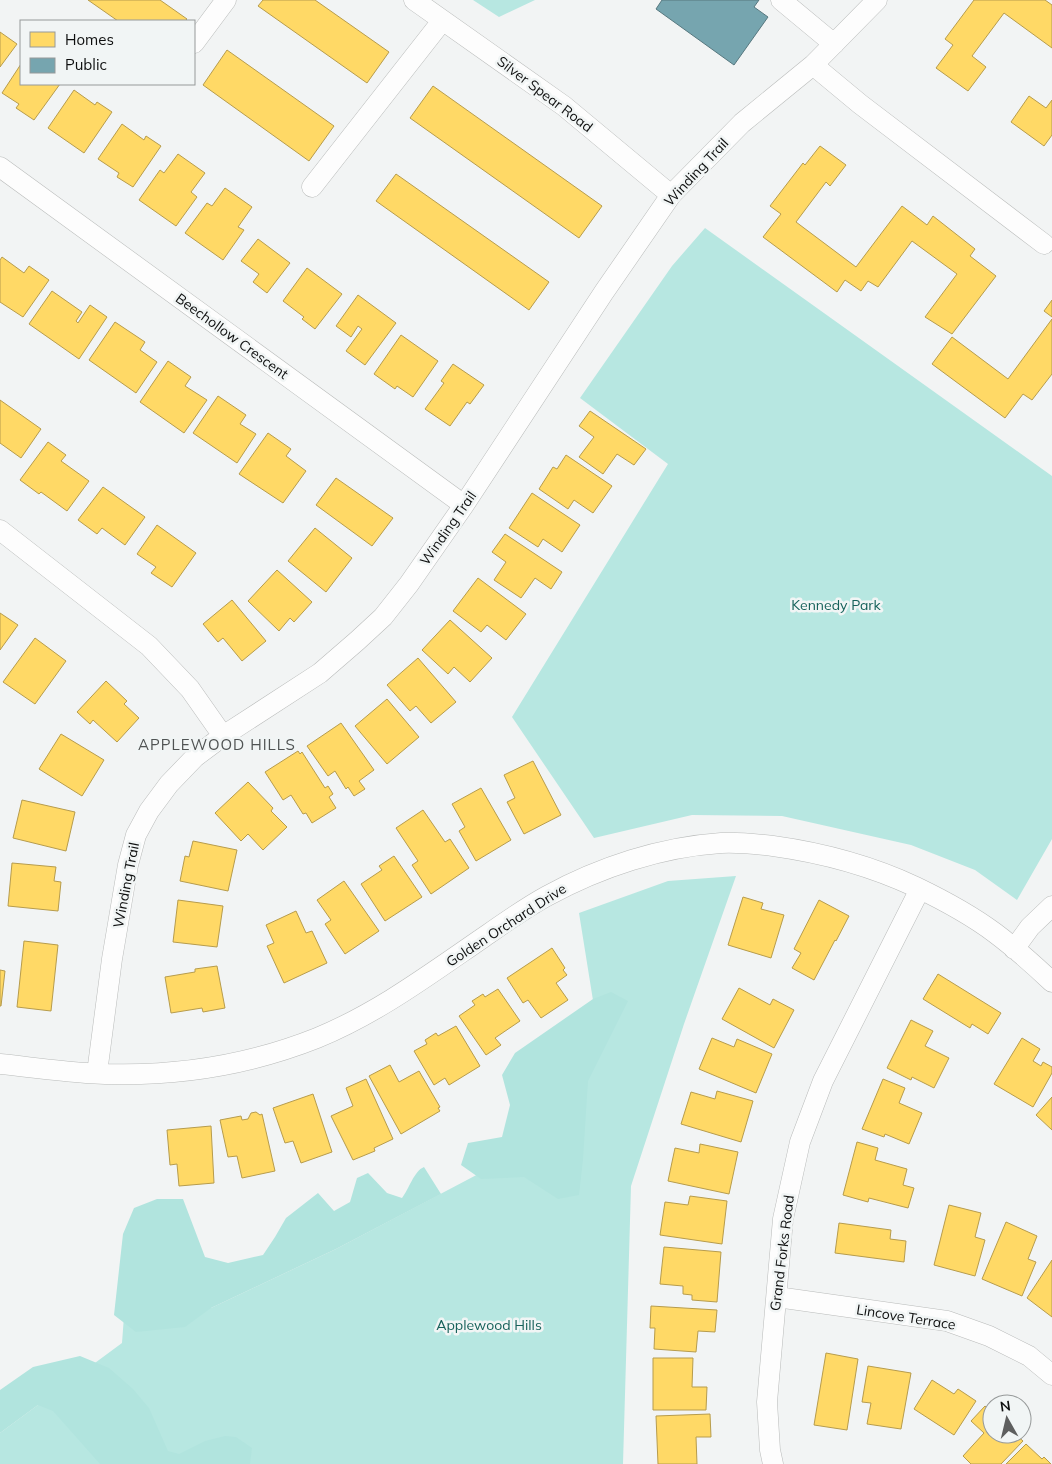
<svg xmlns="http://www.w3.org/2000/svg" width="1052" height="1464" viewBox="0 0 1052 1464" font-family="Mulish,sans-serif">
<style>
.green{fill:#b7e7e1}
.forest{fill:#b1e4de}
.homes{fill:#ffd966;stroke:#b79c4c}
.public{fill:#76a5af;stroke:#57787f}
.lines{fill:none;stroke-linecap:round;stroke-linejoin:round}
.minor-casing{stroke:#b9bbba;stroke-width:21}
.minor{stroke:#fdfdfd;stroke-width:20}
.labels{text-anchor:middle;stroke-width:5;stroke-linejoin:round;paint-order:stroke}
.street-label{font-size:14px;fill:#0e0f0f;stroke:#f1f5f5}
.park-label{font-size:14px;fill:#16615a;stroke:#f1f5f5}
.neighbourhood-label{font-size:15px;letter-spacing:1px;fill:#505353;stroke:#f1f5f5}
</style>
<rect width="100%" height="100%" fill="#f2f4f4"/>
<path class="green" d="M 473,0 L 535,0 L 499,17 Z
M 705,228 L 1052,476 L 1052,839 L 1017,900 L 975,870 L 911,845 L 782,816 L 692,815 L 594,838 L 512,717 L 668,464 L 580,398 L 672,266 Z
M 736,876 L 684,1024 L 631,1186 L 623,1464 L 0,1464 L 0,1433 L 122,1343 L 128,1263 L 211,1308 L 336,1249 L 503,1161 L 600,1044 L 579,913 L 668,881 Z"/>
<path class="forest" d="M 611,992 L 628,1001 L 588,1081 L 583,1159 L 579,1195 L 558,1199 L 524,1177 L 481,1179 L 461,1165 L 468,1143 L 502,1137 L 510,1105 L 502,1075 L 515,1053 L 593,999 Z
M 424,1167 L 441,1194 L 336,1249 L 211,1308 L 185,1327 L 136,1332 L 114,1315 L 123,1234 L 134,1208 L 157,1199 L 183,1199 L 205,1257 L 228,1263 L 263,1255 L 275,1237 L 286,1218 L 318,1193 L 334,1211 L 350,1202 L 357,1178 L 368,1173 L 387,1193 L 402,1198 C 409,1189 414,1171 424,1167 Z
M 80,1356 L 109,1368 L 133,1389 L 149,1408 L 168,1451 L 179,1454 L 205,1441 L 225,1436 L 236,1437 L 252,1448 L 250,1464 L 100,1464 L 53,1411 L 38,1405 L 0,1433 L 0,1390 L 33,1367 Z"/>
<path class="homes" d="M 88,0 L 160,0 L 187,19 L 185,21 L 118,21 Z
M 263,0 L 315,0 L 389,52 L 367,83 L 258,6 Z
M 974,0 L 1045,0 L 1052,5 L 1052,48 L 1004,13 L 972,56 L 986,67 L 968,91 L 936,68 L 953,45 L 945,39 Z
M 0,32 L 17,44 L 0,67 Z
M 227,50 L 334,126 L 309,161 L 203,85 Z
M 21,64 L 21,84 L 60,84 L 34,120 L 16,108 L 19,104 L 2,93 Z
M 433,86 L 602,206 L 579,238 L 410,118 Z
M 74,90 L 95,105 L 97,102 L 112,112 L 84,153 L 48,128 Z
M 1029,96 L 1046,108 L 1052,100 L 1052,135 L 1044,146 L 1011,122 Z
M 122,124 L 144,140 L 146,136 L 161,146 L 133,187 L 117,177 L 119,173 L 98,159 Z
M 820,146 L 846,165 L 830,186 L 826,182 L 796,222 L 856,267 L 902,206 L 927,225 L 933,216 L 975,249 L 970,256 L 996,276 L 952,334 L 925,317 L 957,274 L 912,241 L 878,287 L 868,281 L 861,291 L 845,280 L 837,292 L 763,237 L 781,214 L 770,206 L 803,163 L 805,165 Z
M 178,154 L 205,173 L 191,192 L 197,197 L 176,226 L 139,200 L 160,170 L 164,173 Z
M 396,174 L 549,282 L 529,310 L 376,201 Z
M 225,188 L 252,207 L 238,227 L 244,230 L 223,260 L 185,233 L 207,203 L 212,206 Z
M 258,239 L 290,263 L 267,293 L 253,282 L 259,274 L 241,261 Z
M 2,257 L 24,273 L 29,266 L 49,280 L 23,317 L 0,302 L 0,260 Z
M 307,268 L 342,294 L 315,329 L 302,319 L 304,317 L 283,301 Z
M 52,291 L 82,312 L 76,321 L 78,323 L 90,305 L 107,317 L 79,359 L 29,324 Z
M 358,295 L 396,323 L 365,365 L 346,351 L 362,329 L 358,326 L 351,337 L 336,326 Z
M 1052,300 L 1052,317 L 1044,311 Z
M 1052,319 L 1052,374 L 1032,400 L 1023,394 L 1005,418 L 932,364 L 952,337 L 1008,379 Z
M 115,322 L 145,342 L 140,350 L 157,362 L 136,393 L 89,360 Z
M 401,335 L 438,361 L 413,397 L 397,386 L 395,389 L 374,374 Z
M 168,361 L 191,377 L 185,386 L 207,400 L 184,433 L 140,402 Z
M 453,364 L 484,385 L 470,404 L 467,402 L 450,426 L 425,409 L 444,383 L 441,381 Z
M 218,396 L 246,415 L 240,424 L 256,434 L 237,463 L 193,433 Z
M 0,400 L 41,429 L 21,458 L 0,443 Z
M 590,411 L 646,449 L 634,465 L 617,454 L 603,474 L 579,457 L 594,437 L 579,426 Z
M 268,433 L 291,449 L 286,456 L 306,471 L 283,503 L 239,474 Z
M 48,442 L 66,455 L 61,461 L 89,481 L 67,511 L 41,492 L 39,494 L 20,480 Z
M 566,455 L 612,486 L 593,513 L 574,500 L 568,509 L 539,489 L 553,467 L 557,469 Z
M 336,478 L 393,518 L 372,546 L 316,505 Z
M 103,487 L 145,517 L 125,545 L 102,528 L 97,534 L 78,520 Z
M 532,493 L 580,525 L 562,552 L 543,539 L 538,547 L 509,528 Z
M 157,525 L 196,553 L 172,587 L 151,573 L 156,567 L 137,554 Z
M 315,528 L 352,558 L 326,592 L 288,561 Z
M 505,534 L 562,572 L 551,589 L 535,578 L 521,598 L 494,580 L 506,562 L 492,552 Z
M 277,570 L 312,602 L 294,622 L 290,618 L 279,631 L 248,601 Z
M 478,578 L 526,614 L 506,640 L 487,625 L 481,632 L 453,611 Z
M 232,600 L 266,641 L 242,661 L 223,638 L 218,642 L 203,624 Z
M 0,613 L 18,625 L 0,650 Z
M 450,620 L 492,658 L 470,682 L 454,667 L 448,674 L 422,650 Z
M 35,638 L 66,661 L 35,704 L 3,682 Z
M 418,658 L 456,702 L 431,723 L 416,706 L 410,711 L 387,685 Z
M 106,681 L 127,701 L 124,704 L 139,718 L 117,742 L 93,720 L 90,724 L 77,712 Z
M 387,699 L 419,737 L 387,764 L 355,726 Z
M 341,723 L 374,770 L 359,781 L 365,789 L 354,796 L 348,787 L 346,789 L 335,771 L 328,776 L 307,746 Z
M 61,734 L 104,760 L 82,796 L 39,769 Z
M 298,751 L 300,754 L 302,752 L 325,788 L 328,786 L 333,794 L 329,797 L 336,808 L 312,823 L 306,813 L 303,814 L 291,795 L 283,800 L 265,772 Z
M 533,761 L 561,815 L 524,834 L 507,802 L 515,798 L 504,775 Z
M 248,782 L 273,808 L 271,811 L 287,827 L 263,850 L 248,834 L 241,841 L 215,813 Z
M 481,788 L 511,840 L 476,861 L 459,831 L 465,827 L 452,804 Z
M 22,800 L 75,812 L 66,851 L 13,838 Z
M 423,810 L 445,842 L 450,839 L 469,868 L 431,894 L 412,865 L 418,861 L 396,828 Z
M 193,841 L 237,850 L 228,891 L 180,881 L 185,856 L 189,857 Z
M 394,856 L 422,897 L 385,921 L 361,884 L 382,870 L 379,866 Z
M 12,863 L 56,867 L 54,881 L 61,882 L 58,911 L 8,906 Z
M 344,881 L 379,931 L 345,954 L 325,924 L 331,920 L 317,900 Z
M 743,897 L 763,903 L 761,909 L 784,915 L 771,958 L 728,945 Z
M 178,900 L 223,906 L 217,947 L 173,942 Z
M 819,900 L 849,916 L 836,941 L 835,940 L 814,980 L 792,968 L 801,953 L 794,949 Z
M 296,911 L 306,933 L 312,931 L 327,963 L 284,983 L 267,946 L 274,943 L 266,925 Z
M 24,941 L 58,945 L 51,1011 L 17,1007 Z
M 552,948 L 565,968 L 563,970 L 567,975 L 556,983 L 568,1000 L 541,1018 L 528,1000 L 523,1003 L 507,978 Z
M 217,966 L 225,1008 L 203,1012 L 202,1008 L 171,1013 L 165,977 L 195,972 L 195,969 Z
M 0,970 L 5,971 L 1,1006 L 0,1006 Z
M 938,974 L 1001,1013 L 988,1034 L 972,1024 L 970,1028 L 923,999 Z
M 739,988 L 770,1005 L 773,999 L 794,1010 L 774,1048 L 722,1019 Z
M 498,989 L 520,1021 L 495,1038 L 501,1045 L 486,1055 L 459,1016 L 475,1005 L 472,1001 L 483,994 L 485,997 Z
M 911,1020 L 933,1031 L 925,1046 L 949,1058 L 934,1088 L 912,1077 L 911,1080 L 887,1068 Z
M 456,1026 L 480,1066 L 449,1085 L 445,1078 L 434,1085 L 414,1051 L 427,1044 L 425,1040 L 436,1033 L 438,1036 Z
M 712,1038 L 734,1047 L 737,1039 L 772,1054 L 756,1093 L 699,1069 Z
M 1022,1038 L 1040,1049 L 1033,1061 L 1041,1066 L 1043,1062 L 1052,1067 L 1052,1073 L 1033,1107 L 994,1084 Z
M 390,1065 L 399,1082 L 419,1071 L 440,1107 L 438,1108 L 440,1111 L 401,1134 L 369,1076 Z
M 366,1079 L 393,1139 L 374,1148 L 375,1151 L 353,1160 L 331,1116 L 353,1106 L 346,1088 Z
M 883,1079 L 905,1088 L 899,1103 L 922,1113 L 909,1144 L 885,1134 L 884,1137 L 862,1129 Z
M 717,1091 L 753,1101 L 741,1142 L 681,1124 L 691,1092 L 715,1099 Z
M 313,1094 L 332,1152 L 301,1163 L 293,1141 L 285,1143 L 273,1108 Z
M 1052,1097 L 1052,1130 L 1036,1115 Z
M 256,1112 L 260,1115 L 262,1114 L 275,1171 L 242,1178 L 237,1156 L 228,1157 L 220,1120 L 241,1116 L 242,1120 L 248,1119 L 251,1113 Z
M 211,1126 L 214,1183 L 179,1186 L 177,1164 L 170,1165 L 167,1130 Z
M 857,1142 L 878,1148 L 875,1160 L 907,1169 L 903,1185 L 914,1188 L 908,1208 L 869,1198 L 868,1202 L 843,1195 Z
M 700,1144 L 738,1152 L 729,1194 L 668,1181 L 675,1148 L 699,1153 Z
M 690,1196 L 727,1201 L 722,1244 L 660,1235 L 665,1202 L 688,1205 Z
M 949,1205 L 981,1213 L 975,1237 L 985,1240 L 975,1276 L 934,1265 Z
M 1006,1222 L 1037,1236 L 1028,1259 L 1036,1262 L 1022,1296 L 982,1279 Z
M 839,1223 L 891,1230 L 890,1239 L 906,1241 L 904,1262 L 835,1253 Z
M 664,1247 L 721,1252 L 717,1302 L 692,1300 L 692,1295 L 683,1294 L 683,1286 L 660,1284 Z
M 1052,1260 L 1052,1317 L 1027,1298 Z
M 651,1306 L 717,1310 L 715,1332 L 698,1331 L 696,1352 L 654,1349 L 655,1328 L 650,1328 Z
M 826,1353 L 858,1359 L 847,1430 L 814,1425 Z
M 653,1358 L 693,1358 L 692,1387 L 707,1387 L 706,1410 L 653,1410 Z
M 868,1366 L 911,1373 L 901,1429 L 867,1424 L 871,1403 L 862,1402 Z
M 932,1380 L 954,1394 L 958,1389 L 976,1401 L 954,1435 L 914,1409 Z
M 985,1406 L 992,1412 L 992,1434 L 1015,1434 L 1023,1441 L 1001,1464 L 971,1464 L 963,1456 L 984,1433 L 971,1421 Z
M 710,1414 L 711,1437 L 696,1437 L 697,1464 L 658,1464 L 656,1416 Z
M 1026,1444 L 1042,1459 L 1044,1457 L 1051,1464 L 1006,1464 Z"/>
<path class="public" d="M 662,0 L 759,0 L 754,7 L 768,17 L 734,65 L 656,9 Z"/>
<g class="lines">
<g class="minor-casing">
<path id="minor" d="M 414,0 L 564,106 L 671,195
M 781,0 L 834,44
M 194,43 L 226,0
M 813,65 L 860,104 L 1044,244
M 0,167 L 464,505
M 312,187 L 442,21
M 0,530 L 149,646 L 190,689 L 223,736
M 1014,949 L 1030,927 L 1052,906
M 0,1064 C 29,1067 57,1071 86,1073 C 164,1078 244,1067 317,1038 C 378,1013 430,974 484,937 C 504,923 525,908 547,896 C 600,867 661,847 721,843 C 739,842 756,844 773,846 C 824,853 869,865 916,887 C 943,900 971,915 995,933 C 1015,948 1034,965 1052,982
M 97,1073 L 112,959 L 128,865 L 136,835 L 149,811 L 169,784 L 195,757 L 223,736 L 320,673 L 357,641 L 383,617 L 409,584 L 464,505 L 604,292 L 671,195 L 742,123 L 813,65 L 877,0
M 777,1297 L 947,1321 L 989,1336 L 1029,1356 L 1052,1375
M 773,1464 L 770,1450 L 767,1402 L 783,1219 L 800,1142 L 823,1081 L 920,889"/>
</g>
<use href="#minor" class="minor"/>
</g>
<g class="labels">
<g class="street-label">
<text transform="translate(545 94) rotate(37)" y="5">Silver Spear Road</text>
<text transform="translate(696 172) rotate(-47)" y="5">Winding Trail</text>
<text transform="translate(232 336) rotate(36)" y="5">Beechollow Crescent</text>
<text transform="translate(448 528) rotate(-55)" y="5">Winding Trail</text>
<text transform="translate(126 885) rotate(-79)" y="5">Winding Trail</text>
<text transform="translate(506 925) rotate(-33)" y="5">Golden Orchard Drive</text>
<text transform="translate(782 1253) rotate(-83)" y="5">Grand Forks Road</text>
<text transform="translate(906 1317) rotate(9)" y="5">Lincove Terrace</text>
</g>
<g class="park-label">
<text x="836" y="610">Kennedy Park</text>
<text x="489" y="1330">Applewood Hills</text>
</g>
<g class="neighbourhood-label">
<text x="217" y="750">APPLEWOOD HILLS</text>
</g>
</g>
<rect x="20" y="20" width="175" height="65" fill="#f1f5f5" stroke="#969999"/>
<rect x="30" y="32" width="25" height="15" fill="#ffd966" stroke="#969999"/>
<text x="65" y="45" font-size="15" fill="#0e0f0f">Homes</text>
<rect x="30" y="58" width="25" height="15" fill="#76a5af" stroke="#969999"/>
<text x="65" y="70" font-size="15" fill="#0e0f0f">Public</text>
<g transform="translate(1007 1419) rotate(352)"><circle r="24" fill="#f1f5f5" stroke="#969999"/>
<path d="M0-4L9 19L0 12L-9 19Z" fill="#5e5f5f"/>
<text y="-8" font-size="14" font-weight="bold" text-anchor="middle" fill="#0e0f0f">N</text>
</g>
</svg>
